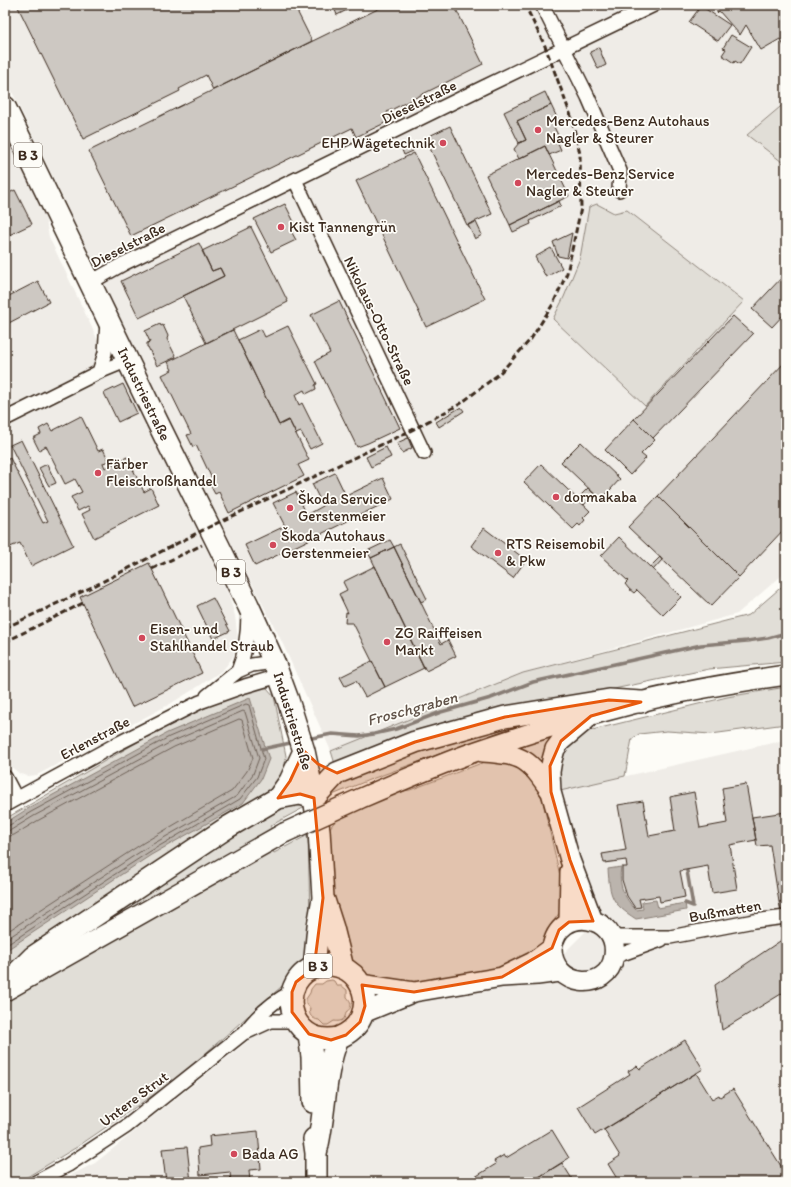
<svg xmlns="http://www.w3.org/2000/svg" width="791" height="1187" viewBox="0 0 791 1187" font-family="Itim,sans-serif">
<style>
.built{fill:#efece7}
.green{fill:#e1ded7;stroke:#8e847a}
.water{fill:#bbb4ad;stroke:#887d74}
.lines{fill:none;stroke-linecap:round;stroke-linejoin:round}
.shore{stroke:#6e6157;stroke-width:1}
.stream{stroke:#887d74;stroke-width:3.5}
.building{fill:#cdc8c2;stroke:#3b2a1e}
.minor-casing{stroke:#3b2a1e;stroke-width:16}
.secondary-casing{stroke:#3b2a1e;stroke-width:22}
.primary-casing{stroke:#3b2a1e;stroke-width:24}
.minor{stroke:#fdfcf7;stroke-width:13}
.secondary{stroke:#fdfcf7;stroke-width:19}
.primary{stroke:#fdfcf7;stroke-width:21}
.rail{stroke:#3b2a1e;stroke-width:3;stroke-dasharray:6 3;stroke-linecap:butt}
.secondary-bridge-casing{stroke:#3b2a1e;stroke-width:22;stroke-linecap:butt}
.secondary-bridge{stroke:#fdfcf7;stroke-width:19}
.marked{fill:#e8590c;fill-opacity:0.2;stroke:#e8590c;stroke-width:3;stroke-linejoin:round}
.poi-dot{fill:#d1495b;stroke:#fdfcf7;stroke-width:1.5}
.labels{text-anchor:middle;stroke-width:3.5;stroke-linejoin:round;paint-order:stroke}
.shield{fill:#fdfcf7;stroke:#75695f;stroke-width:1}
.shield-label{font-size:14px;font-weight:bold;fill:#3b2a1e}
.street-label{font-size:15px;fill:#3b2a1e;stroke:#fdfcf7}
.poi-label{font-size:15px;fill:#3b2a1e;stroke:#fdfcf7;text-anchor:start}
.water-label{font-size:16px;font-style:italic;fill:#615349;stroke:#fdfcf7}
</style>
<rect width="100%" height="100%" fill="#fdfcf7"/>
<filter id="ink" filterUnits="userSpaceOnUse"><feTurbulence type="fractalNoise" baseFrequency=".025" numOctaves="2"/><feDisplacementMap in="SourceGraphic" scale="8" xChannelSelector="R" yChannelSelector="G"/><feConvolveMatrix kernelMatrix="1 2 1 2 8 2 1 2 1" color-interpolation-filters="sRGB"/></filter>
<g filter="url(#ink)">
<path class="built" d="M 5,5 L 786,5 L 786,572 L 737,614 L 523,673 L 331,751 L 281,640 L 188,459 L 5,77 Z
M 5,132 L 39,202 L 46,221 L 49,237 L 112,370 L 120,369 L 229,596 L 235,616 L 238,641 L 233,657 L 223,670 L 199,686 L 170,704 L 37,775 L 28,776 L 20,774 L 9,765 L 5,757 Z
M 786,740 L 786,1182 L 57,1182 L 95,1163 L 262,1030 L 471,990 L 560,957 L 585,932 L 560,791 Z"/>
<path class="green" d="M 786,102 L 786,165 L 747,135 Z
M 597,204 L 614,213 L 627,210 L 744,301 L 645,406 L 553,319 L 564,297 L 580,258 L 589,207 Z
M 786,583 L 786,662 L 709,669 L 476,718 L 335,764 L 331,751 L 523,673 L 749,615 Z
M 258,686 L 267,688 L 274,696 L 286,756 L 284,772 L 277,786 L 5,968 L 5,819 L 160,729 L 246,689 Z
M 786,687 L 786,724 L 711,734 L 667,731 L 639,734 L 632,739 L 625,776 L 560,791 C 557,774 556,757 569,743 C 572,738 580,735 584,732 L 727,697 Z
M 554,712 L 369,780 L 325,798 L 350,770 Z
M 564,729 L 545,777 L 508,749 Z
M 508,760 L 524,769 L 542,798 L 564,893 L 560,912 L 547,930 L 543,943 L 518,962 L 469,976 L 422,983 L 405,983 L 370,979 L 351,963 L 334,912 L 329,829 L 339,816 L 382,794 L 410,790 L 487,761 Z
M 277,801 L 303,803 L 303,808 L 270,826 L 272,829 L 34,964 Z
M 308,835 L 310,917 L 305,955 L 299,966 L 281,987 L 175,1080 L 77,1147 L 27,1177 L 10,1182 L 5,1182 L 5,1001 L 272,849 L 274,853 Z
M 332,980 L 334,981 L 337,986 L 342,986 L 347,990 L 347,997 C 352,1002 353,1008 346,1012 C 345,1020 342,1022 334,1021 L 328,1025 L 324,1025 L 319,1020 C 312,1019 308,1015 310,1008 L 306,1003 L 306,999 L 310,993 L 311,989 L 315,984 L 322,984 L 326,981 Z"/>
<path class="water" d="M 250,698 L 269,759 L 261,779 L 243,803 L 151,855 L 5,951 L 5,823 L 29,808 L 167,733 Z
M 621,867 C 618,884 624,898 636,910 L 643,909 L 642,902 L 656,900 L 658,908 L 685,903 L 686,910 L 636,919 C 611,903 610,897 608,869 Z"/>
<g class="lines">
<path class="shore" d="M 5,826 L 8,826 L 31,812 L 169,737 L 246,704 L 249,705 L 264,759 L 257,777 L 240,799 L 149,852 L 5,946
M 5,831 L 11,830 L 34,816 L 171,742 L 243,711 L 245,712 L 259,758 L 253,774 L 237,796 L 146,848 L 5,940
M 5,837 L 14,835 L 37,821 L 174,747 L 239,719 L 242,720 L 253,758 L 247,771 L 232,791 L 143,843 L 5,933"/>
<path class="stream" d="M 307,739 L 332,734 L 359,736 L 374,734 L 396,729 L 441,712 L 491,698 L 533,682 L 701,645 L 747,641 L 768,638 L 786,633
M 262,749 L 295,742
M 685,903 L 693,906 L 687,871"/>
</g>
<path class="building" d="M 17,5 L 294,5 L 312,41 L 213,90 L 206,75 L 179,89 L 180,91 L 83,139 Z
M 333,5 L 357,5 L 337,15 Z
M 386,5 L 454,5 L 483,64 L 387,112 L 391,120 L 356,137 L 352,128 L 131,236 L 89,151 Z
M 717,5 L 786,5 L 786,49 L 780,39 L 761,50 L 746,25 L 740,35 L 719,11 L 717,13 Z
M 701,6 L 730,25 L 718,41 L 689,22 Z
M 731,35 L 751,47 L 740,64 L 735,61 L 734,63 L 722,55 L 726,49 L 723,48 Z
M 599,48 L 606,65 L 598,69 L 590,52 Z
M 545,92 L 551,105 L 517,121 L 526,140 L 519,143 L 504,112 Z
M 551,105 L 560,124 L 554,127 L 561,141 L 558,143 L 561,150 L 549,155 L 545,146 L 519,159 L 514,149 L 519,143 L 526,140 L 517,121 Z
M 450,126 L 492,214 L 467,225 L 425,138 Z
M 411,146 L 413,151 L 404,155 L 402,150 Z
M 545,146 L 569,196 L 510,225 L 486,175 Z
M 414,153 L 485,299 L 426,327 L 356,181 Z
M 15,190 L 32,224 L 5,237 L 5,195 Z
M 559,201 L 561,206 L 530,221 L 531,224 L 513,232 L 510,225 Z
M 285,204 L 297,228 L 291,231 L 296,240 L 271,252 L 254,219 Z
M 476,222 L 482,235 L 475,239 L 468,225 Z
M 251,227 L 288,302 L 206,343 L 183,296 L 224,276 L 220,268 L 212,271 L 202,251 Z
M 572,233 L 567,258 L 558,256 L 553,242 Z
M 199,243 L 212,271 L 220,268 L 224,276 L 139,318 L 121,281 Z
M 551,248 L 562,268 L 546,277 L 535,257 Z
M 786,273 L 786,312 L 772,327 L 752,309 Z
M 38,281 L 49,302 L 5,325 L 5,298 Z
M 339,301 L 400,428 L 368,443 L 357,447 L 315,361 L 330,353 L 311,315 Z
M 733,316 L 753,334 L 653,438 L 634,419 Z
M 160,324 L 161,326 L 163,325 L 168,336 L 167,339 L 176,357 L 157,366 L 148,347 L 147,347 L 147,343 L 150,342 L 145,331 Z
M 288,326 L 317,384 L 315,385 L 316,389 L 306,394 L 304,390 L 295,395 L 299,405 L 302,403 L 322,443 L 310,449 L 301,432 L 296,434 L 289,420 L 279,425 L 238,340 L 261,329 L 265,337 Z
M 233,330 L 279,425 L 289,420 L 309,460 L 298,465 L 304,476 L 229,513 L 219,492 L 215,494 L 209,483 L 213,481 L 196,445 L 193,447 L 187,435 L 191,434 L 162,375 L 172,370 L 168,362 Z
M 786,361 L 786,527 L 739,577 L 658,496 Z
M 123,384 L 137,413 L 118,422 L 104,393 Z
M 461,407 L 464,411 L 439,427 L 436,422 Z
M 81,416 L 98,451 L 103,449 L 109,461 L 103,463 L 105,468 L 127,457 L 144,492 L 151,488 L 159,505 L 94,538 L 82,514 L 90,510 L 88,506 L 78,511 L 71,497 L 82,492 L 75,479 L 65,484 L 46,446 L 39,450 L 33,438 L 41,434 L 39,429 L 48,424 L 52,431 Z
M 634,419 L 655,440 L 641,454 L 646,458 L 630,475 L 605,450 Z
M 408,438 L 412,448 L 402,453 L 397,443 Z
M 21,440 L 73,545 L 31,566 L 20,543 L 5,549 L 5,461 L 10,458 L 43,523 L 48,521 L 10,445 Z
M 581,442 L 620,479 L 601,500 L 561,462 Z
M 386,447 L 391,457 L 371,467 L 366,457 Z
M 47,464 L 56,483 L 49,486 L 39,468 Z
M 541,464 L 590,511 L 583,518 L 585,520 L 580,526 L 578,524 L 573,529 L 524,482 Z
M 335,473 L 346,496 L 383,478 L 393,499 L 255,566 L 245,545 L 285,526 L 273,503 L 296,492 L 307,515 L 323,506 L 312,484 Z
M 588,488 L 594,494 L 584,505 L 577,499 Z
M 658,496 L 739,577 L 711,606 L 628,527 Z
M 484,528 L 526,560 L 513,578 L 471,546 Z
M 619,537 L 681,597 L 663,615 L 637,590 L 634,593 L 629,589 L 625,584 L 628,581 L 601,556 Z
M 390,540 L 394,547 L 371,558 L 367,551 Z
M 400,544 L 427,599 L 421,602 L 394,547 Z
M 394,547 L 441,644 L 448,640 L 456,656 L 426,671 L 371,558 Z
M 660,557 L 662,560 L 653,570 L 650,567 Z
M 149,563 L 202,673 L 132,707 L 80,597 Z
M 375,566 L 424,668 L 385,687 L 353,623 L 345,623 L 346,612 L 348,613 L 339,594 L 347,590 L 343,582 Z
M 213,598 L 230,631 L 213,639 L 197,606 Z
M 372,661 L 385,687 L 365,697 L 356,681 L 345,686 L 340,677 Z
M 746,784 L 756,840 L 730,845 L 737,889 L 712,893 L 708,866 L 680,871 L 685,897 L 660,902 L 659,896 L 639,899 L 641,907 L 635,908 L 627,896 L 622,880 L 622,867 L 627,867 L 626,860 L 604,863 L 602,854 L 626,850 L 618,805 L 643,801 L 649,836 L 675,831 L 670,797 L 694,792 L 700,828 L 727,823 L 722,788 Z
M 786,812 L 786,901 L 779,902 L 770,845 L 757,846 L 752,817 Z
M 786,901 L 786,937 L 779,902 Z
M 786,937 L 786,991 L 722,1030 L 715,985 Z
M 685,1040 L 703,1069 L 595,1135 L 578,1107 L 630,1074 L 628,1071 L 637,1066 L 640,1069 Z
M 696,1073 L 712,1099 L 719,1095 L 720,1097 L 733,1089 L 786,1174 L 786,1182 L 619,1182 L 608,1164 L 620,1156 L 604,1130 Z
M 552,1130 L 569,1158 L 531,1182 L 467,1182 L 496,1164 L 494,1161 L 504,1155 L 506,1158 Z
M 258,1131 L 261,1169 L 249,1170 L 250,1182 L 231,1182 L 230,1172 L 200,1175 L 198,1148 L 210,1146 L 209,1136 Z
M 187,1147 L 191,1182 L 166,1182 L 162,1149 Z
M 562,1163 L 574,1182 L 531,1182 Z"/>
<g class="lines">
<g class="minor-casing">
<path id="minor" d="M 542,5 L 588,97 L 620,171 L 619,190
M 295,180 L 424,453
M 91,282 L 123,264 L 484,87 L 654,5
M 99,372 L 105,353 L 107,322
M 5,419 L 99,372 L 128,360
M 238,671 C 246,652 248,633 248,613
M 207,696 L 238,671 L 252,665 L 274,662
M 5,777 L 16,798
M 5,805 L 115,745 L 200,702 L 245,686 L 279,676
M 611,937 L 670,937 L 754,921 L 786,917
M 614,957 L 661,940
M 247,1032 L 271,1021 L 296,1021
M 36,1182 L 68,1165 L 127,1126 L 245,1032 C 257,1016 273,1001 292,992"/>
</g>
<g class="secondary-casing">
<path id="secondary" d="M 586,720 L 561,741 L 555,749 L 552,760 L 550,772 L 551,792 L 570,860 L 593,921
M 483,752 C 524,755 528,758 551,792
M 359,799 C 398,782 437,765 477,751 C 531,732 585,716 640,702 C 688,690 737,682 786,675
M 569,922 L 570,871
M 502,977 L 533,962 L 552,948 C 559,904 620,914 614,956 C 608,994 552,988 552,948
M 360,984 L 414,992
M 5,991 L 284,833
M 363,1013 L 414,992 L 502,977 L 537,975 L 560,972"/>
</g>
<g class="primary-casing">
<path id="primary" d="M 5,107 L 157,421 L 248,605 L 274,662 L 288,700 L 304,751 L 314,798 L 319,830 L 323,898 L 318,926 L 314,968
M 278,798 L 290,781 L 304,751
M 314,798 L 337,773 L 415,742 L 505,717 L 609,700 L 641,702
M 324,900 L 333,928 L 343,968
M 5,985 L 33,957 L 228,827 L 278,798 L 300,794 L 314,798
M 309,1034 L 312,1057 L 313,1102
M 314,1139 L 316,1153 L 316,1182
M 316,1153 C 326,1115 323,1075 338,1038 C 385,1019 364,956 319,966 C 274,977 286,1048 338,1038"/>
</g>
<use href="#minor" class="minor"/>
<use href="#secondary" class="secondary"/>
<use href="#primary" class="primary"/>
<path class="rail" d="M 152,569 L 202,545
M 5,628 L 96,585 L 209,527 L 412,430 L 460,404 L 499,374 L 531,339 L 553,304 L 567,273 L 581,208 L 580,154 L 571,116 L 545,46 L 525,5
M 5,642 L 83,603"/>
<g class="secondary-bridge-casing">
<path id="secondary-bridge" d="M 284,833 L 359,799"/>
</g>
<use href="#secondary-bridge" class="secondary-bridge"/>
</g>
</g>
<path class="marked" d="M 609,700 L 641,702 L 591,716 L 561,741 L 550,766 L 551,792 L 570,860 L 593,921 L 569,922 L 559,930 L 552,948 L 502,977 L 414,992 L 362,985 L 365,1006 L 360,1022 L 346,1035 L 331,1040 L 309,1034 L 292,1012 L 292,992 L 296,982 L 314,968 L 323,898 L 314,798 L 300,794 L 278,798 L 290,781 L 304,751 L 318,764 L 337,773 L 415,742 L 505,717 Z"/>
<g class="poi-dot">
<circle cx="538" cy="130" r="4"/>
<circle cx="443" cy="143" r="4"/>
<circle cx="518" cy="183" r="4"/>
<circle cx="281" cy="227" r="4"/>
<circle cx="98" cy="473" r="4"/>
<circle cx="556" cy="497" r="4"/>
<circle cx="290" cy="508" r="4"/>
<circle cx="273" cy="545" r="4"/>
<circle cx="498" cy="553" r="4"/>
<circle cx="142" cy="638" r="4"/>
<circle cx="387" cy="642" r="4"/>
<circle cx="234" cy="1154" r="4"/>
</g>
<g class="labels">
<g class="shield">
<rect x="14" y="143" width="28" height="24" rx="3"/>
<rect x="217" y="560" width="28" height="24" rx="3"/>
<rect x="304" y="954" width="28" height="24" rx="3"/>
</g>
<g class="shield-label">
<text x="28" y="160">B 3</text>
<text x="231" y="577">B 3</text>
<text x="318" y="971">B 3</text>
</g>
<g class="street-label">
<text transform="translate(419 102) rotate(-26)" y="5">Dieselstraße</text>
<text transform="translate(128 245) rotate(-27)" y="5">Dieselstraße</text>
<text transform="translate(379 321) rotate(64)" y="5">Nikolaus-Otto-Straße</text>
<text transform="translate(144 394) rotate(64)" y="5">Industriestraße</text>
<text transform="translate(293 721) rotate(73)" y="5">Industriestraße</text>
<text transform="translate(95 738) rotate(-28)" y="5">Erlenstraße</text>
<text transform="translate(725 911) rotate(-10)" y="5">Bußmatten</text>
<text transform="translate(134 1099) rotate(-37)" y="5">Untere Strut</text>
</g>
<g class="poi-label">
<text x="546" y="126">Mercedes-Benz Autohaus<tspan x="546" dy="17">Nagler &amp; Steurer</tspan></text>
<text x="435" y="148" text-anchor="end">EHP Wägetechnik</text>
<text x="526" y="179">Mercedes-Benz Service<tspan x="526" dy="17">Nagler &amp; Steurer</tspan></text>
<text x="289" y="232">Kist Tannengrün</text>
<text x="106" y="469">Färber<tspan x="106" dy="17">Fleischroßhandel</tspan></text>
<text x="564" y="502">dormakaba</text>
<text x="298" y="504">Škoda Service<tspan x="298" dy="17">Gerstenmeier</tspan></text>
<text x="281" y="541">Škoda Autohaus<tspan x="281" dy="17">Gerstenmeier</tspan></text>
<text x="506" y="549">RTS Reisemobil<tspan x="506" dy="17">&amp; Pkw</tspan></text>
<text x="150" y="634">Eisen- und<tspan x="150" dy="17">Stahlhandel Straub</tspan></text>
<text x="395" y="638">ZG Raiffeisen<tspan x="395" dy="17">Markt</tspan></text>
<text x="242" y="1159">Bada AG</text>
</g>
<g class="water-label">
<text transform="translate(412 708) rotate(-15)" y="6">Froschgraben</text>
</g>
</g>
<rect width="791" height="1187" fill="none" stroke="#fdfcf7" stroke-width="20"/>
<rect x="10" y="10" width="771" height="1167" fill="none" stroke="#3b2a1e" stroke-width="1.5" filter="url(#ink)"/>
</svg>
